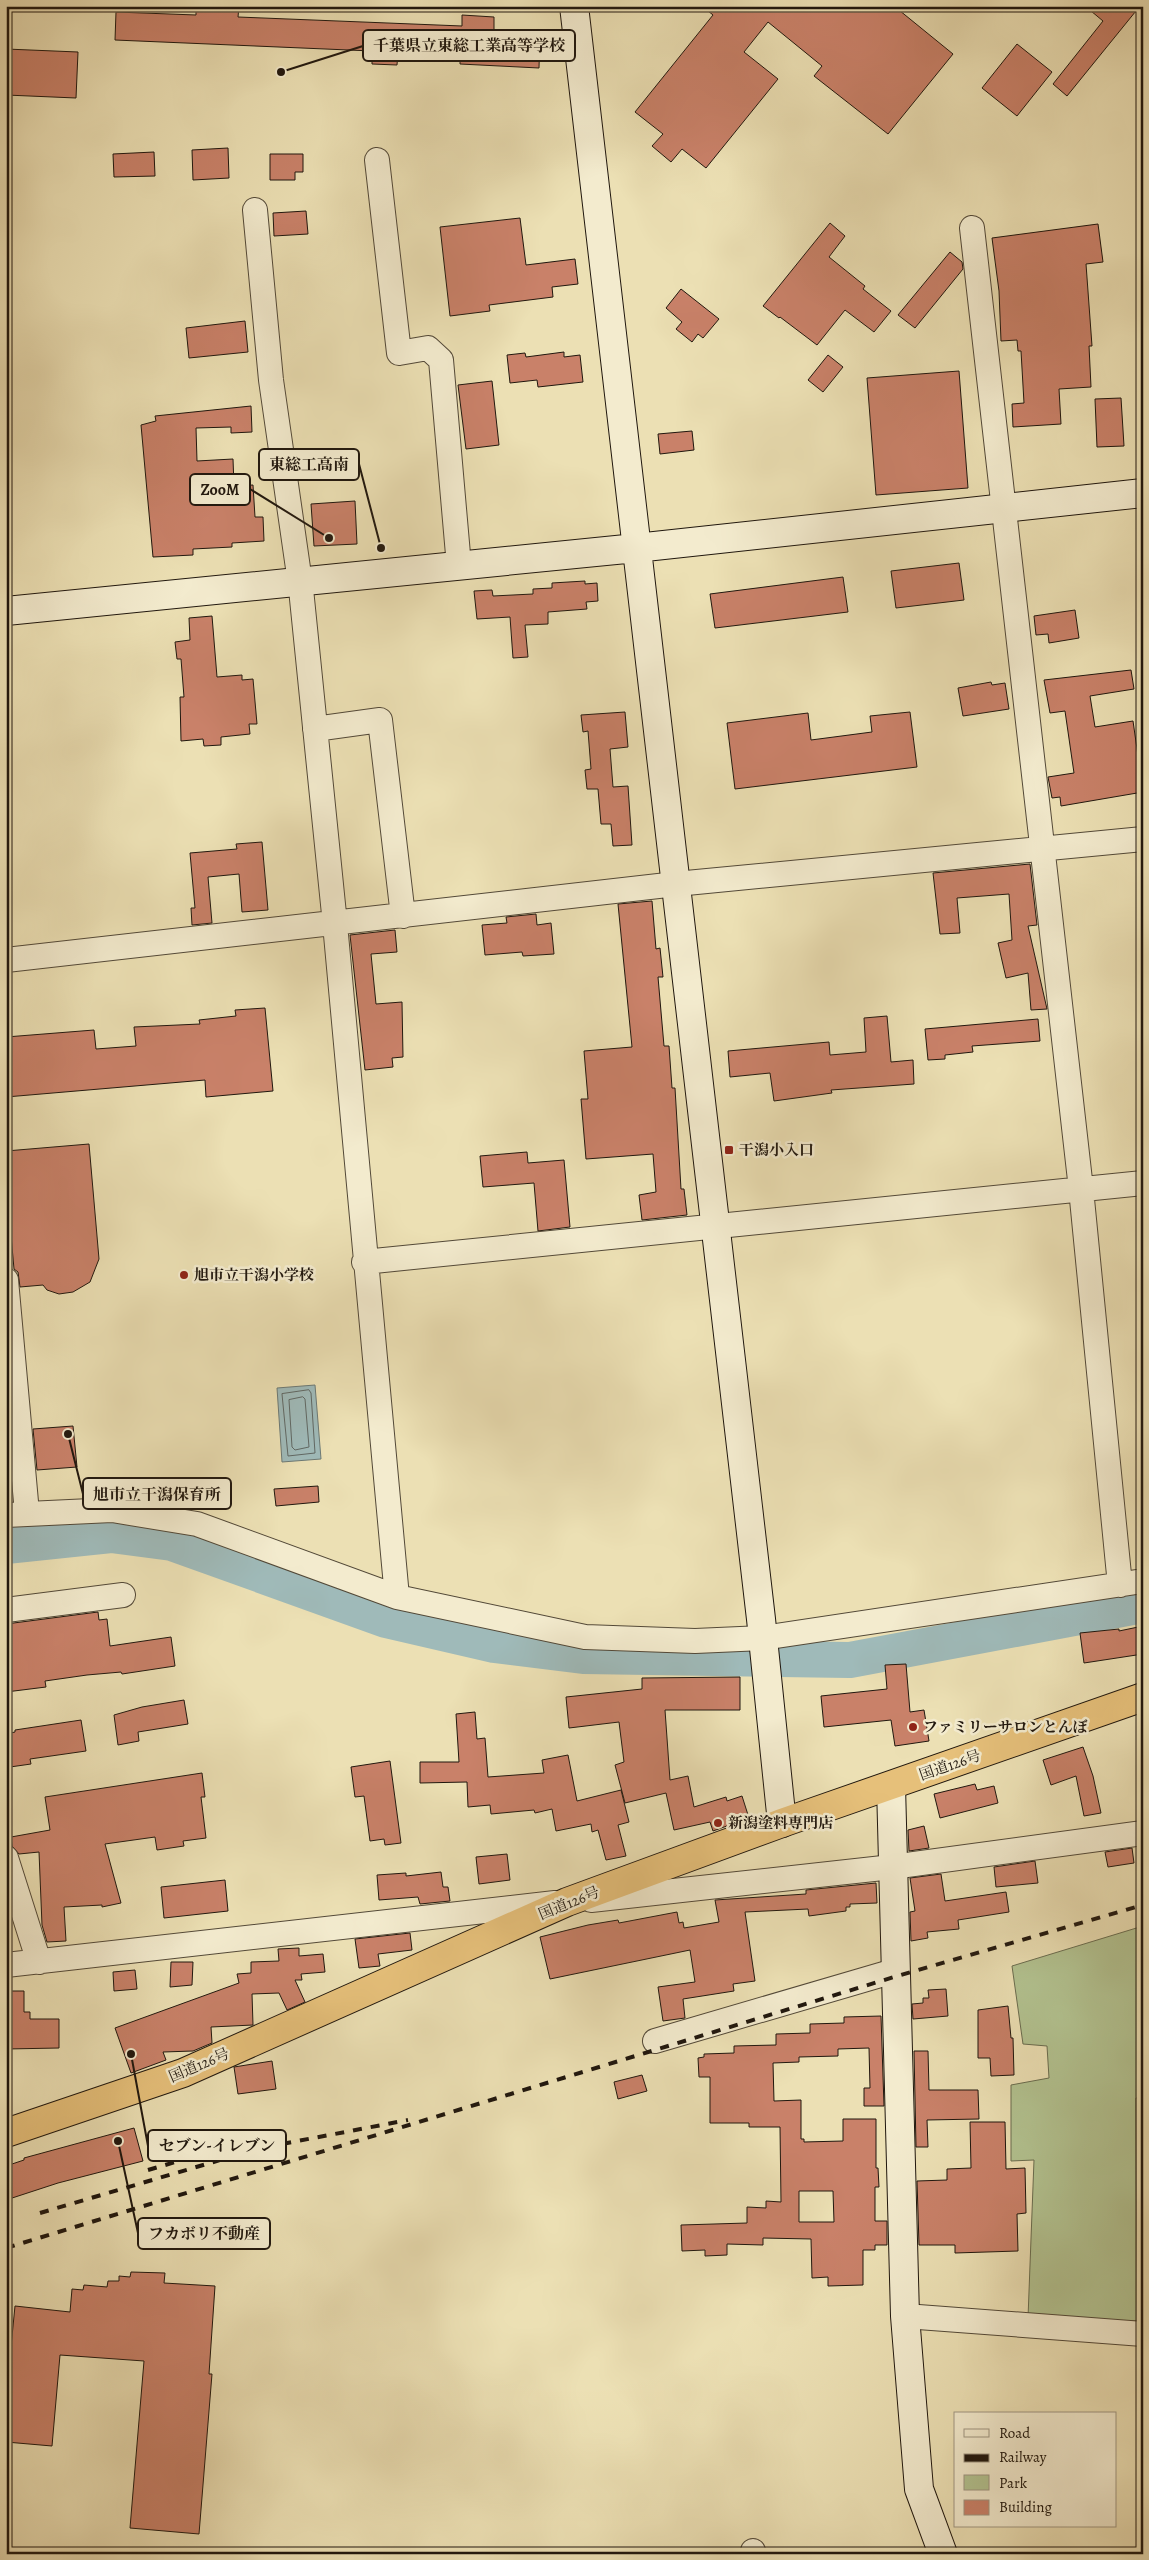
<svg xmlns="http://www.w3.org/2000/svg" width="1149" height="2560" viewBox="0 0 1149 2560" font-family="Alegreya,'Noto Serif JP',serif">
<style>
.green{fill:#b3c391;stroke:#6a6d50}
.water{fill:#9fbab9;stroke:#6c7975}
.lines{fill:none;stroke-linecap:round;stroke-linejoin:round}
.shore{stroke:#606864;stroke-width:1}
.river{stroke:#9fbab9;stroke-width:36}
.building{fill:#c98169;stroke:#20170e;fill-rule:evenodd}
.street-casing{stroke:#534938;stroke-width:26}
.secondary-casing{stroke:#20170e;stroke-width:30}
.highway-casing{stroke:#20170e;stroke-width:30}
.street{stroke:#f3ebce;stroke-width:24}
.secondary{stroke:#f3ebce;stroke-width:28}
.highway{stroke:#e6c07a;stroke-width:28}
.rail{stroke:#20170e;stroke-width:4;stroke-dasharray:9 9;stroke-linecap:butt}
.poi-dot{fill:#8f2418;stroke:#f3ebce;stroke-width:2}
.labels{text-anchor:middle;stroke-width:5;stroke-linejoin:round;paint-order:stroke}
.poi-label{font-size:15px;font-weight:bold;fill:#20170e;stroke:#f3ebce;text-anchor:start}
.street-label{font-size:15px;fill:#20170e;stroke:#f3ebce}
.leader{fill:none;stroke:#20170e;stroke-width:2}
.callout-dot{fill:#20170e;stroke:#f3ebce;stroke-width:2}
.callout{fill:#f3ebce;stroke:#20170e;stroke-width:2}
.callout-label{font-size:16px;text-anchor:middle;font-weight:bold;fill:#20170e}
</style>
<rect width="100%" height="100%" fill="#ece0b4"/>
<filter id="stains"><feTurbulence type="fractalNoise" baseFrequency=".004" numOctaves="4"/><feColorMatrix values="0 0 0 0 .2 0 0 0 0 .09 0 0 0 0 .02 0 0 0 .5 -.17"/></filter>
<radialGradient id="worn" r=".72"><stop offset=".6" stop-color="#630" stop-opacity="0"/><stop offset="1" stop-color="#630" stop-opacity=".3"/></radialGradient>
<path class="green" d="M 1143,1926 L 1143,2098 L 1136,2098 L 1137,2321 L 1028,2318 L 1034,2160 L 1011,2161 L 1011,2085 L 1049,2078 L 1047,2046 L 1023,2044 L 1012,1966 Z"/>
<path class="water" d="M 315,1385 L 321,1459 L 282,1462 L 277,1388 Z"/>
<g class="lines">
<path class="shore" d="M 309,1390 L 311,1393 L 315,1453 L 288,1456 L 282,1394 Z
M 303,1397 L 305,1399 L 309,1447 L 295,1450 L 292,1447 L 289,1400 Z"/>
<path class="river" d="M 6,1546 L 111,1535 L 172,1543 L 386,1620 L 494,1645 L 583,1656 L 850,1660 L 1143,1605"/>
</g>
<path class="building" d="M 196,6 L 239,6 L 238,17 L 462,26 L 462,15 L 494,17 L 494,31 L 540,33 L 539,68 L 460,64 L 460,54 L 398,52 L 397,65 L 372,64 L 372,51 L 115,40 L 116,12 L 196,15 Z
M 702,6 L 894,6 L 953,54 L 888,134 L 814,76 L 822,66 L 768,22 L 744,52 L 778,79 L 706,168 L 682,149 L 671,162 L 652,146 L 663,134 L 635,112 L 713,15 Z
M 1085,6 L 1140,6 L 1067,96 L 1053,84 L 1103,21 Z
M 1017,44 L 1052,72 L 1017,116 L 982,88 Z
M 6,49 L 78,52 L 76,98 L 6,95 Z
M 228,148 L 229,178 L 193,180 L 192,150 Z
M 154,152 L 155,176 L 114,177 L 113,154 Z
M 270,154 L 303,154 L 303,172 L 295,172 L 295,180 L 270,180 Z
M 306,211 L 308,234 L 274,236 L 273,213 Z
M 520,218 L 526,265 L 575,259 L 578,284 L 552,287 L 553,297 L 489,305 L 490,311 L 450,316 L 440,227 Z
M 830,223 L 845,236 L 829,257 L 865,286 L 863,289 L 891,311 L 874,332 L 845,310 L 817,345 L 780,317 L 779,318 L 763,306 Z
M 1098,224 L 1103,262 L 1086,264 L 1092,346 L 1089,346 L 1091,387 L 1059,389 L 1061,424 L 1013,427 L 1012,404 L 1024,403 L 1021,351 L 1018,351 L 1017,340 L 1001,341 L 999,291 L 992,238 Z
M 950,252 L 962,262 L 963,269 L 915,328 L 898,315 Z
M 681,289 L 719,319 L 703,338 L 698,334 L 692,342 L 676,329 L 682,322 L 666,308 Z
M 245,321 L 248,352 L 189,358 L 186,328 Z
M 564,352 L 564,357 L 580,355 L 583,382 L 538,387 L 537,380 L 510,383 L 507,355 L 525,353 L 526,357 Z
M 828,355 L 843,367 L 823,392 L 808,380 Z
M 959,371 L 968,488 L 876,495 L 867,378 Z
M 492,381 L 499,445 L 466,449 L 458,385 Z
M 1121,398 L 1124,446 L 1097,447 L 1095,399 Z
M 251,406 L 252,432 L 231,433 L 231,427 L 196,428 L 197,461 L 233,459 L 234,486 L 253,485 L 255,517 L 263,517 L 264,541 L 232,543 L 232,547 L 193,549 L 193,555 L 153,557 L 141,425 L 156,421 L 155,416 Z
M 692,431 L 694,450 L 660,454 L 658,434 Z
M 355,501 L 357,544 L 314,546 L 311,504 Z
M 959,563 L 964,600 L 896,608 L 891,571 Z
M 843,577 L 848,612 L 715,628 L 710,594 Z
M 585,581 L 585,584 L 597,583 L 598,601 L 586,602 L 587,609 L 548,612 L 548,624 L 525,625 L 528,657 L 513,658 L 510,617 L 477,619 L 474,591 L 492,590 L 493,596 L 533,594 L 533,589 L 552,588 L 552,583 Z
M 1075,610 L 1079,638 L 1049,643 L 1048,634 L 1036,635 L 1034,616 Z
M 212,616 L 217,677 L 242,675 L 242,680 L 253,679 L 257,724 L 249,724 L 250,734 L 221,737 L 221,745 L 204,746 L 203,739 L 181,741 L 180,697 L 184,697 L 181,659 L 177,659 L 175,642 L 190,640 L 189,618 Z
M 1131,670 L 1134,689 L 1090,696 L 1095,727 L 1133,721 L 1139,763 L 1143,762 L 1143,792 L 1061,806 L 1060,797 L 1052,798 L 1048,777 L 1074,773 L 1065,711 L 1050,713 L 1044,680 Z
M 991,682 L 992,685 L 1005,683 L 1009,709 L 963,716 L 958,688 Z
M 625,712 L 628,747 L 610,749 L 613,787 L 628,786 L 632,845 L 613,846 L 611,824 L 601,824 L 598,789 L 587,789 L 585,770 L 591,769 L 588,731 L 583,732 L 581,715 Z
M 910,712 L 917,767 L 735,789 L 727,723 L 808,713 L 811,740 L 872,732 L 870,716 Z
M 262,842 L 268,910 L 242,912 L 239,874 L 208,877 L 212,923 L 192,925 L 191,908 L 195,908 L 190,853 L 237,849 L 236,844 Z
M 1030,864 L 1037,925 L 1028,926 L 1047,1009 L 1031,1010 L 1028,973 L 1006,978 L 998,943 L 1012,940 L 1009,894 L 957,898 L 960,933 L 940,934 L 933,873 Z
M 652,901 L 656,949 L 660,948 L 663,977 L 658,977 L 664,1046 L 669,1046 L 672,1088 L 675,1088 L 681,1189 L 684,1189 L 687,1215 L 642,1220 L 639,1195 L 656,1192 L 653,1154 L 586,1159 L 581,1099 L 588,1099 L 584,1051 L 632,1047 L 618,904 Z
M 536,914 L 537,925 L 551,923 L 554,954 L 523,956 L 522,952 L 485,955 L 482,925 L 507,923 L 506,917 Z
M 395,930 L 397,952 L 371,954 L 376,1004 L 402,1002 L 403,1057 L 392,1058 L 393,1067 L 365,1070 L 350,935 Z
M 265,1008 L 273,1091 L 206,1097 L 205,1080 L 6,1097 L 6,1037 L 94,1030 L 96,1049 L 136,1046 L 134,1027 L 200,1024 L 199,1020 L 236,1016 L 235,1010 Z
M 887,1016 L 891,1062 L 913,1060 L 914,1084 L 831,1090 L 832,1093 L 774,1101 L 770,1073 L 730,1077 L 728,1051 L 829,1042 L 830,1055 L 866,1052 L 864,1018 Z
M 1038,1019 L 1040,1041 L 972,1046 L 973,1052 L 945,1055 L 945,1059 L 928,1060 L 925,1029 Z
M 89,1144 L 99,1259 L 90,1282 L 73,1292 L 59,1294 L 47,1290 L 43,1285 L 20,1287 L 18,1272 L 14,1269 L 6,1180 L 6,1151 Z
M 527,1152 L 528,1163 L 564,1160 L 570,1227 L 538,1231 L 534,1183 L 483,1187 L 480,1156 Z
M 73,1426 L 77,1467 L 37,1470 L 33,1429 Z
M 318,1486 L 319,1502 L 276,1506 L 274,1489 Z
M 98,1612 L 99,1620 L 107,1619 L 110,1646 L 171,1637 L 175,1666 L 122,1674 L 121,1672 L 87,1675 L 45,1681 L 46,1687 L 6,1692 L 6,1624 Z
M 1143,1626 L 1143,1654 L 1084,1663 L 1080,1633 L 1119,1629 L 1119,1631 Z
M 906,1664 L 910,1712 L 924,1710 L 929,1741 L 895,1746 L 891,1720 L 824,1727 L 821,1696 L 887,1689 L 885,1665 Z
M 740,1677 L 740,1710 L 665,1710 L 670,1780 L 688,1776 L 694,1807 L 726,1797 L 727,1801 L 742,1796 L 749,1818 L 713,1831 L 710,1822 L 674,1830 L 666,1793 L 625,1803 L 615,1765 L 624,1762 L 619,1722 L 569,1728 L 566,1697 L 642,1689 L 642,1678 Z
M 184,1700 L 188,1724 L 138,1732 L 139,1741 L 118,1745 L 114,1715 L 142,1707 Z
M 475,1712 L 477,1739 L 485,1738 L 488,1777 L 544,1773 L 542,1760 L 568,1755 L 577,1801 L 621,1790 L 629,1822 L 618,1825 L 626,1856 L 606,1860 L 598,1830 L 592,1832 L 591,1824 L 556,1831 L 552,1809 L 535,1813 L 534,1810 L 491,1814 L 490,1805 L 468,1807 L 467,1782 L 420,1783 L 420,1762 L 459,1762 L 456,1714 Z
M 81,1720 L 86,1751 L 30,1759 L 31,1764 L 10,1767 L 6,1734 L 15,1732 L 15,1730 Z
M 1083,1747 L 1093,1776 L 1101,1813 L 1084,1816 L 1076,1776 L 1051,1785 L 1043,1760 Z
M 390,1761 L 401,1843 L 385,1845 L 384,1839 L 370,1841 L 364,1796 L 355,1797 L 351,1767 Z
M 202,1773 L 205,1797 L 201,1797 L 206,1838 L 183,1841 L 184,1846 L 157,1850 L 155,1837 L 105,1844 L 121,1903 L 102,1907 L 102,1905 L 64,1907 L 66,1941 L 47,1942 L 42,1925 L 39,1852 L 19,1854 L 12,1846 L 11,1837 L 50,1830 L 45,1797 Z
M 975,1784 L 977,1790 L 994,1786 L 998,1803 L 940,1818 L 934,1794 Z
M 924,1826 L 929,1848 L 909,1851 L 908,1830 Z
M 1132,1848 L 1134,1863 L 1108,1867 L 1105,1852 Z
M 507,1854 L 510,1880 L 479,1884 L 476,1857 Z
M 1035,1861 L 1038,1883 L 996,1887 L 994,1867 Z
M 441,1872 L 443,1887 L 448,1887 L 450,1901 L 420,1904 L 418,1897 L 379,1900 L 377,1875 L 406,1873 L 406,1876 Z
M 941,1874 L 945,1901 L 1006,1892 L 1009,1912 L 958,1920 L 959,1929 L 927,1932 L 928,1938 L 911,1941 L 910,1912 L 915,1911 L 910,1878 Z
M 225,1880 L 228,1911 L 164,1918 L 161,1887 Z
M 876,1883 L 877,1903 L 850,1904 L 850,1907 L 846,1907 L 846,1911 L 809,1916 L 808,1909 L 745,1912 L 755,1981 L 733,1984 L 734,1991 L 683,1999 L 685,2018 L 663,2021 L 658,1987 L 695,1982 L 690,1950 L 550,1979 L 540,1937 L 588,1925 L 618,1920 L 619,1923 L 677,1912 L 679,1923 L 683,1922 L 684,1928 L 719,1922 L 715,1900 L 806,1894 L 806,1890 Z
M 410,1933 L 412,1950 L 378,1954 L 380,1966 L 359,1968 L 355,1939 Z
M 299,1948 L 299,1956 L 323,1954 L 325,1972 L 301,1974 L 302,1980 L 295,1980 L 305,2002 L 287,2010 L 279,1993 L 252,1994 L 253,2025 L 211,2027 L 212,2043 L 193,2051 L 163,2052 L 166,2060 L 131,2073 L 115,2028 L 239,1983 L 237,1974 L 251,1973 L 251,1962 L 279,1961 L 278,1949 Z
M 171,1962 L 193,1962 L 192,1985 L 170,1987 Z
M 135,1970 L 137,1989 L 114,1991 L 113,1972 Z
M 946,1989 L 948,2016 L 913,2019 L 912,2004 L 923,2003 L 923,1998 L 929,1998 L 928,1990 Z
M 6,1991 L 24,1991 L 24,2012 L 30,2012 L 30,2019 L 59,2019 L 59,2048 L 6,2049 Z
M 1008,2006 L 1011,2038 L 1013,2038 L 1014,2075 L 991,2076 L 990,2058 L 978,2058 L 978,2010 Z
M 881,2016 L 884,2106 L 864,2106 L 864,2088 L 870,2088 L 869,2048 L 838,2049 L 838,2056 L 799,2057 L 799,2062 L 773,2063 L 774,2101 L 801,2100 L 801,2139 L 804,2139 L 804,2142 L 843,2141 L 843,2119 L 876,2119 L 876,2168 L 878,2168 L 879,2187 L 875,2187 L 875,2221 L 887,2221 L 887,2245 L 875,2245 L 875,2250 L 863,2250 L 863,2285 L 828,2286 L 828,2277 L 812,2278 L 811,2239 L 763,2238 L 763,2245 L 727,2244 L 727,2255 L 705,2256 L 705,2250 L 682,2251 L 681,2225 L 747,2223 L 747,2207 L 766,2208 L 766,2201 L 781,2202 L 780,2127 L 749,2127 L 749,2123 L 710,2123 L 710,2077 L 699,2077 L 698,2058 L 704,2057 L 704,2054 L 734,2053 L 734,2046 L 776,2045 L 776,2034 L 810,2033 L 810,2024 L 844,2023 L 844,2017 ZM 799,2191 L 833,2191 L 834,2222 L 799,2222 Z
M 914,2051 L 928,2051 L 929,2090 L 978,2090 L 979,2119 L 927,2120 L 928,2147 L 916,2147 Z
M 272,2061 L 276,2089 L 238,2094 L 234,2067 Z
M 642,2075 L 647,2091 L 618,2099 L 614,2082 Z
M 970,2122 L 1005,2122 L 1006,2169 L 1025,2168 L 1026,2213 L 1017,2214 L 1018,2251 L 955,2253 L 955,2245 L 919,2245 L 917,2181 L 947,2180 L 947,2169 L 971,2168 Z
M 134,2128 L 143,2161 L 58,2183 L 6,2200 L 6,2166 L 24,2160 L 24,2158 Z
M 131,2272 L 165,2273 L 164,2283 L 215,2286 L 209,2374 L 212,2374 L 199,2534 L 130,2528 L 144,2361 L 60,2355 L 52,2446 L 6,2442 L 6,2397 L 15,2306 L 70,2312 L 72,2289 L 83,2290 L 84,2285 L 107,2287 L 108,2281 L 119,2281 L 119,2276 L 130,2277 Z"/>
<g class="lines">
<g class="street-casing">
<path id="street" d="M 377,160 L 399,353 L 428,348 L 441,360 L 459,566
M 255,210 L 271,380 L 301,589 L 335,924 L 397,1597
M 972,228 L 1081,1189 L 1120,1585
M 315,729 L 380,720 L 403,916
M 6,960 L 676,884 L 1143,839
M 364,1262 L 1143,1183
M 6,1280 L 27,1513
M 6,1515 L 112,1510 L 197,1524 L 397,1597 L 585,1637 L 695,1641 L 763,1638 L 1143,1581
M 6,1610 L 123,1595
M 6,1858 L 39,1962
M 591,1900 L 892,1867 L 1143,1833
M 6,1965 L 555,1903
M 655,2041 L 894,1971
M 905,2316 L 1143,2334
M 753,2554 L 753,2551"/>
</g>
<g class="secondary-casing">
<path id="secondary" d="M 574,6 L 761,1619 L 782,1823
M 6,611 L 636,548 L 1143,493
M 891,1786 L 905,2316 L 919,2489 L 943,2554"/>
</g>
<g class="highway-casing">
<path id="highway" d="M 6,2133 L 183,2073 L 567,1902 L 782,1823 L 1143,1697"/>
</g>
<use href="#street" class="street"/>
<use href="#secondary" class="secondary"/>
<use href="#highway" class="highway"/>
<path class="rail" d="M 148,2170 L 227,2147 L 262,2142
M 40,2213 L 261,2148 L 408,2120
M 6,2248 L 894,1977 L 1143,1905"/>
</g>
<g class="poi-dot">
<rect x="724" y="1145" width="10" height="10" rx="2.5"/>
<circle cx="184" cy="1275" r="5"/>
<circle cx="913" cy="1727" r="5"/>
<circle cx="718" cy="1823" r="5"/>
</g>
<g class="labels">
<g class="poi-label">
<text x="739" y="1155">干潟小入口</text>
<text x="194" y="1280">旭市立干潟小学校</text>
<text x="923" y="1732">ファミリーサロンとんぼ</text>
<text x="728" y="1828">新潟塗料専門店</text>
</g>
<g class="street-label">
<text transform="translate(950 1765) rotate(-19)" y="5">国道126号</text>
<text transform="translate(569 1903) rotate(-22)" y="5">国道126号</text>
<text transform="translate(199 2065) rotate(-23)" y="5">国道126号</text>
</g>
</g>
<path class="leader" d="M281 72L363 46M381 548L359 464M329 538L250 489M68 1434L83 1494M131 2054L148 2146M118 2141L138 2233"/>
<g class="callout-dot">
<circle cx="281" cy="72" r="5"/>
<circle cx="381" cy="548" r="5"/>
<circle cx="329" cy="538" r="5"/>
<circle cx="68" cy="1434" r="5"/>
<circle cx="131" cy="2054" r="5"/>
<circle cx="118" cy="2141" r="5"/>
</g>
<g class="callout">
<rect x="363" y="30" width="212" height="31" rx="5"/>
<rect x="259" y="449" width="100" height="31" rx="5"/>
<rect x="190" y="474" width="60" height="31" rx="5"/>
<rect x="83" y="1478" width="148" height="31" rx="5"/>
<rect x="148" y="2130" width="138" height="31" rx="5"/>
<rect x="138" y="2218" width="132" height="31" rx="5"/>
</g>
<g class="callout-label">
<text x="469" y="51">千葉県立東総工業高等学校</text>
<text x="309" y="470">東総工高南</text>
<text x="220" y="495">ZooM</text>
<text x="157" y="1500">旭市立干潟保育所</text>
<text x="217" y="2151">セブン-イレブン</text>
<text x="204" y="2239">フカボリ不動産</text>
</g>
<rect width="1149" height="2560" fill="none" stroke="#ece0b4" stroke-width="25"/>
<rect x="8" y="8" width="1134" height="2545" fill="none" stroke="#20170e" stroke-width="2.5"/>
<rect x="12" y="12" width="1124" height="2535" fill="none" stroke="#20170e"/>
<rect x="954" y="2412" width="162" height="115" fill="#f3ebce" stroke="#9f9681"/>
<rect x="964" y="2429" width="25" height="8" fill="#f3ebce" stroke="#9f9681"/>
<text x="999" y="2438" font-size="15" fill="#20170e">Road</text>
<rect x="964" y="2454" width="25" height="8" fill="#20170e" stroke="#9f9681"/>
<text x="999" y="2462" font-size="15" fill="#20170e">Railway</text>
<rect x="964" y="2475" width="25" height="15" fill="#b3c391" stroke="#9f9681"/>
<text x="999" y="2488" font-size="15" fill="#20170e">Park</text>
<rect x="964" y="2500" width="25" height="15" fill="#c98169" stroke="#9f9681"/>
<text x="999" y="2512" font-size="15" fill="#20170e">Building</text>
<rect width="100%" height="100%" filter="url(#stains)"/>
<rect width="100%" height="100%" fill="url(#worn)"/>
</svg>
